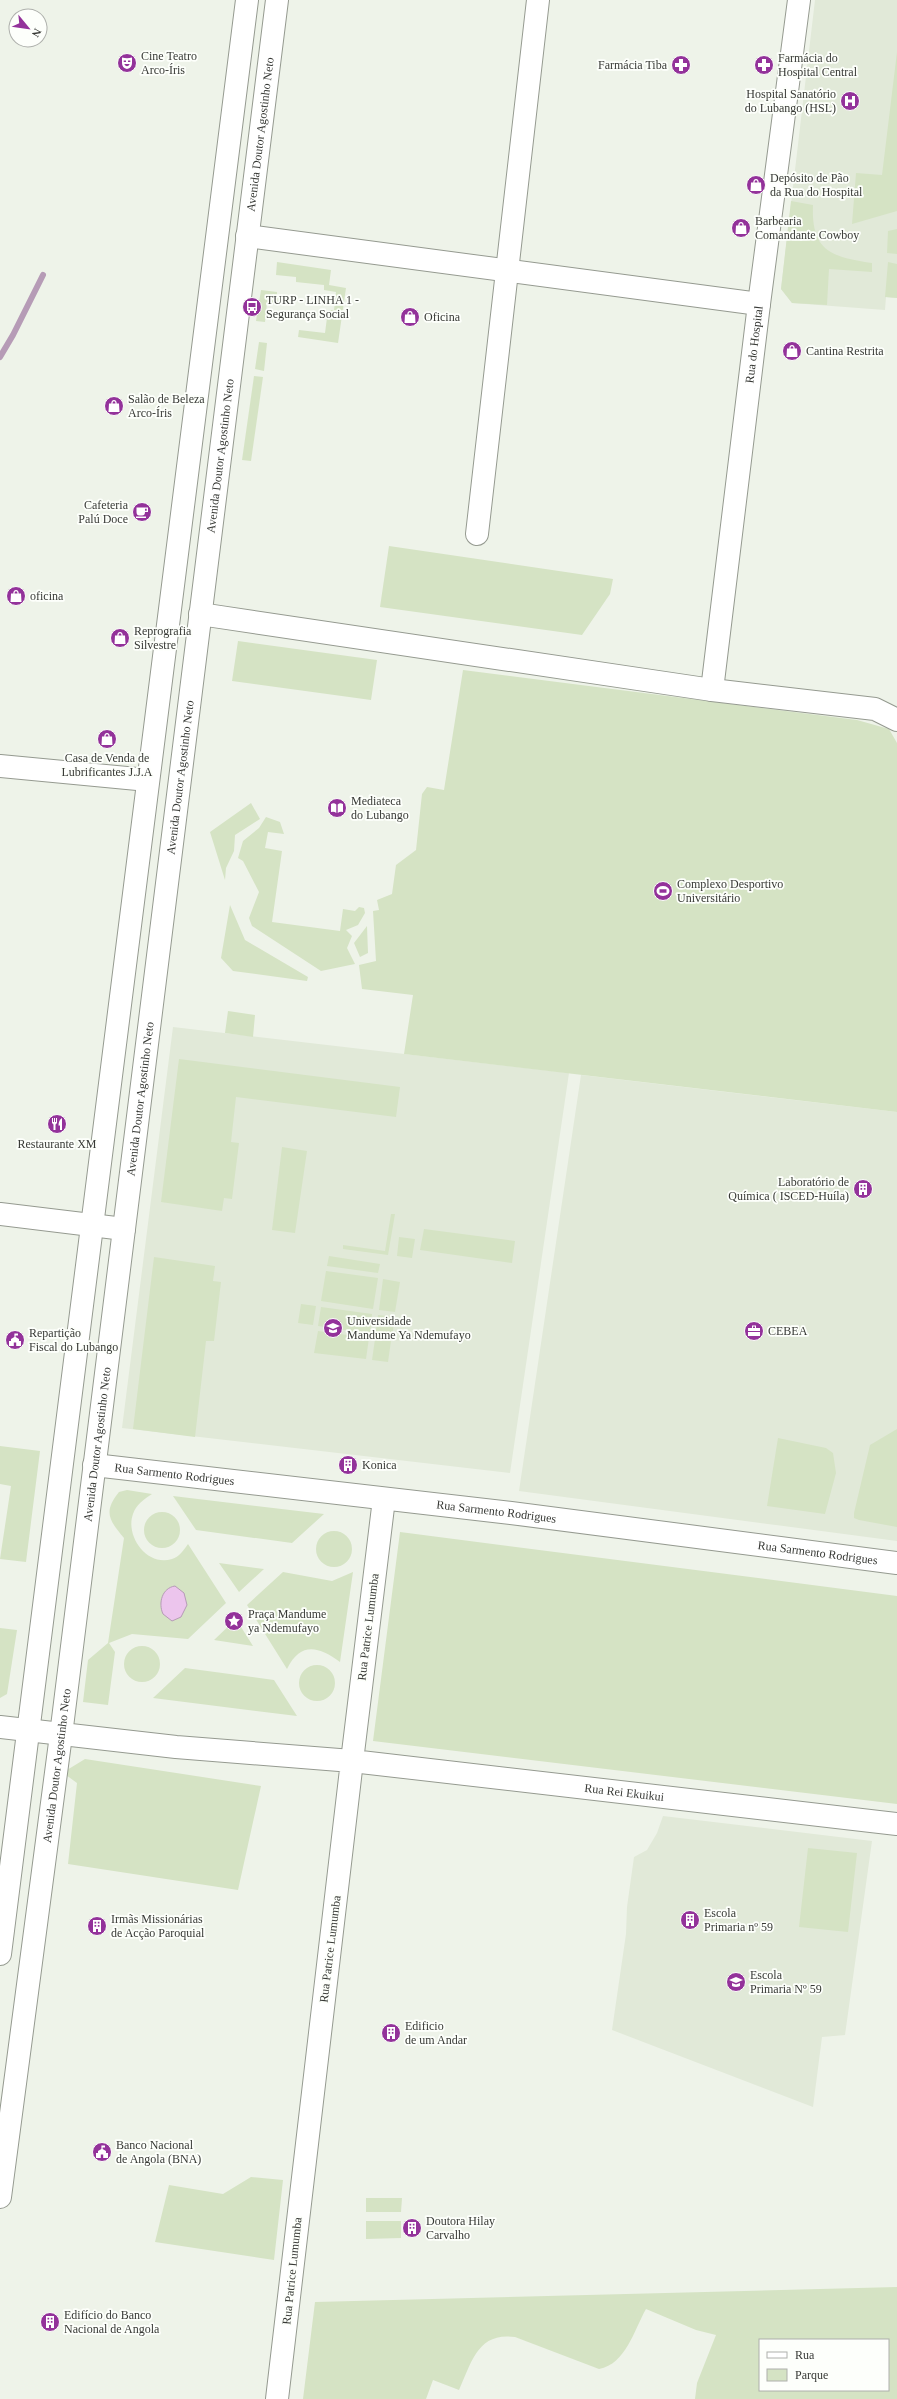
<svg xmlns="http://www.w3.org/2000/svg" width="897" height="2399" viewBox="0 0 897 2399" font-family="'Times New Roman',serif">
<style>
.built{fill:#e1e9d8}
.green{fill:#d5e3c4;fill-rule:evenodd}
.water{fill:#ecc5ed;stroke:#b69bb6}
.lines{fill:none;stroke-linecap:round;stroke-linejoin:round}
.stream{stroke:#b69bb6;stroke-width:6}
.street-casing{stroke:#959a90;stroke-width:24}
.secondary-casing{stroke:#959a90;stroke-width:24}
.primary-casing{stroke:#959a90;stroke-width:24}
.street{stroke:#fff;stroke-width:22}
.secondary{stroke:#fff;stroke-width:22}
.primary{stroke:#fff;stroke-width:22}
.labels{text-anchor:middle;stroke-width:3.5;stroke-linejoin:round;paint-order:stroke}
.poi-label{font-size:12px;fill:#373935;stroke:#fdfffb;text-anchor:start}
.street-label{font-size:12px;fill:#373935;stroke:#fdfffb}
</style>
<rect width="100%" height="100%" fill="#eef3e9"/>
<path class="built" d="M 815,0 L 897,0 L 897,298 L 886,297 L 885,310 L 792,303 L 781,289 Z
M 173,1027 L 569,1073 L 510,1473 L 122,1428 Z
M 581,1075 L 897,1112 L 897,1541 L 519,1491 Z
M 663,1816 L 872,1841 L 845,2035 L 822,2037 L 813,2107 L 612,2030 L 626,1934 L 627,1907 L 634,1857 L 647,1850 L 657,1833 Z"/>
<path class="green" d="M 897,52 L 897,211 L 852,224 L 856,173 L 882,175 Z
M 791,201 L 813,205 C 811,251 831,257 872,263 L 872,272 L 829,269 L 827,305 L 792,303 L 781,289 Z
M 897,229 L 897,254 L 887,253 L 888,231 Z
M 277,262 L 331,270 L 329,285 L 346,288 L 338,343 L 298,337 L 299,330 L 325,333 L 328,310 L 334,310 L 336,292 L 324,290 L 324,285 L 296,282 L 296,277 L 276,275 Z
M 888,262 L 897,264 L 897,298 L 885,297 Z
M 261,290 L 277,292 L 277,298 L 281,299 L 281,304 L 267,303 L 265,322 L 256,321 Z
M 259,342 L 267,343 L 264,371 L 255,369 Z
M 254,376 L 263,377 L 251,461 L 242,460 Z
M 389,546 L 613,579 L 610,594 L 582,635 L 380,607 Z
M 238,641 L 377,660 L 371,700 L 232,681 Z
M 463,670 L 857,720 L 889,729 L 897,743 L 897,1112 L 404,1054 L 413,995 L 362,989 L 359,965 L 376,961 L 373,911 L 379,910 L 377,900 L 392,894 L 396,865 L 416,850 L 422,794 L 427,787 L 444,790 Z
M 251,803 L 260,819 L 235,835 L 234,851 L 226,868 L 225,880 L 210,832 Z
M 266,817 L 280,822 L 284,834 L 268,832 L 265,848 L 282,851 L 272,922 L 340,931 L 343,909 L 355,911 L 359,907 L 364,908 L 365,913 L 358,925 L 346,930 L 352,936 L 347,948 L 355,964 L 321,971 L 252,926 L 249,918 L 259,892 L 243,861 L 238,858 L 243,841 L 259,828 Z
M 230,905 L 245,940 L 308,977 L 307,981 L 233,971 L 221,958 Z
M 367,926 L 368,953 L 360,957 L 354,943 Z
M 228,1011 L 255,1015 L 253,1037 L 225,1033 Z
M 179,1059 L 400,1087 L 396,1117 L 236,1097 L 231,1142 L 239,1143 L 232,1199 L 224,1198 L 222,1211 L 161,1202 Z
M 282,1147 L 307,1151 L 295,1233 L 272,1230 Z
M 391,1214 L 395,1214 L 388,1255 L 343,1249 L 343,1245 L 385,1251 Z
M 424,1229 L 515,1241 L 512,1263 L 420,1250 Z
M 399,1237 L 415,1239 L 412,1258 L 397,1256 Z
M 329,1256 L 380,1264 L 378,1273 L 327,1266 Z
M 154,1257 L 215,1266 L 213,1281 L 221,1282 L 214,1341 L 206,1341 L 195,1437 L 133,1429 Z
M 326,1271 L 378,1278 L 373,1309 L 321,1301 Z
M 383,1279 L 400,1282 L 395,1312 L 379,1310 Z
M 301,1304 L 316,1306 L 313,1325 L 298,1323 Z
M 321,1307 L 372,1314 L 370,1334 L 318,1326 Z
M 378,1315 L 395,1317 L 392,1337 L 375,1334 Z
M 318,1331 L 369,1338 L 366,1359 L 314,1353 Z
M 375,1339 L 391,1341 L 388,1362 L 372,1360 Z
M 897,1429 L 897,1527 L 859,1520 L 854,1518 L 854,1513 L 870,1445 Z
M 778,1438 L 826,1448 L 833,1453 L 836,1473 L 825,1514 L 767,1506 Z
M 0,1446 L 40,1451 L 26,1562 L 0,1559 L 11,1486 L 0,1484 Z
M 127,1490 L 152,1494 C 144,1499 136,1505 133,1514 C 125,1536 147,1567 172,1559 C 179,1557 184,1550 188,1544 L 226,1603 L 188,1639 L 132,1634 L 109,1643 L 115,1652 L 108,1705 L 83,1702 L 88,1660 L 108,1643 L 124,1538 C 109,1520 103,1512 119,1492 Z
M 173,1496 L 324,1514 L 292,1543 L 196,1530 Z
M144 1530a18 18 0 1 1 36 0a18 18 0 1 1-36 0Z
M316 1549a18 18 0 1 1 36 0a18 18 0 1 1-36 0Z
M 400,1532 L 897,1596 L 897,1804 L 373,1741 Z
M 219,1563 L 264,1569 L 239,1592 Z
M 283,1572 L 332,1581 L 353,1572 L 340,1662 C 319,1647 301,1641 287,1669 L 247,1605 Z
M 236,1619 L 253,1646 L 214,1640 Z
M 0,1628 L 17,1630 L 7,1694 L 0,1698 Z
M124 1664a18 18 0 1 1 36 0a18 18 0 1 1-36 0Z
M299 1683a18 18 0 1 1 36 0a18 18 0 1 1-36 0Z
M 185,1668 L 274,1680 L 297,1716 L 153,1698 Z
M 85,1759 L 261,1786 L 238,1890 L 68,1864 L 77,1783 L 66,1775 L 67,1770 Z
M 808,1848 L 857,1853 L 848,1932 L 799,1927 Z
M 251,2177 L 283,2180 L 274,2260 L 155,2242 L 169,2185 L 223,2194 Z
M 366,2198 L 402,2198 L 401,2212 L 366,2212 Z
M 366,2221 L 401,2221 L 401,2238 L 366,2239 Z
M 897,2287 L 897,2399 L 695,2399 L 697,2383 L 716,2335 L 696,2330 L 646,2309 C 634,2330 626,2364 599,2369 L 515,2337 C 478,2332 472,2361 459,2390 L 433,2380 L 426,2399 L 303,2399 L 315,2302 ZM 760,2340 L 888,2340 L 888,2390 L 760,2390 Z"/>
<path class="water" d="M 175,1586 L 184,1593 L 187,1605 L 181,1617 L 172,1621 L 163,1614 C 158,1603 162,1588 175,1586 Z"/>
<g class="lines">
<path class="stream" d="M 0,357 L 13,335 L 43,275"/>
<g class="street-casing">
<g id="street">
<path d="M 247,236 L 759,304"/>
<path d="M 477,534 L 538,0"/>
<path d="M 200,614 L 712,690 L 875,709 L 897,720"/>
<path id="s1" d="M 712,690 L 759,304 L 799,0"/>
<path d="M 0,766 L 148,780"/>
<path d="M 0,1214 L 124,1229"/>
<path id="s2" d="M 94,1465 L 511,1513 L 897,1563"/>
<path id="s3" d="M 384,1499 L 352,1761 L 897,1824"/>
</g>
</g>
<g class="secondary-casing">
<path id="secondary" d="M 0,1727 L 176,1747 L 352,1761 L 277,2399"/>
</g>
<g class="primary-casing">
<g id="primary">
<path d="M 0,1954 L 247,0"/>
<path id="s4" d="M 0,2197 L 61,1735 L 277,0"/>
</g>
</g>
<use href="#street" class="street"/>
<use href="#secondary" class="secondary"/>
<use href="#primary" class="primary"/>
</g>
<defs>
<g id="theatre-disc" transform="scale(1)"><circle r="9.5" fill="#93329a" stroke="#fdfffb"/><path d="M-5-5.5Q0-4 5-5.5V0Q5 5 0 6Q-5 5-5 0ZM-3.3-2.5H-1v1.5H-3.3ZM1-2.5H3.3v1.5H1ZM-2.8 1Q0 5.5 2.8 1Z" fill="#fff"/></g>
<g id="pharmacy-disc" transform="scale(1)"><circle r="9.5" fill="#93329a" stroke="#fdfffb"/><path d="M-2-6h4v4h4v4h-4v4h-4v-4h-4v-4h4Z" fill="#fff"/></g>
<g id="hospital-disc" transform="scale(1)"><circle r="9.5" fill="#93329a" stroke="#fdfffb"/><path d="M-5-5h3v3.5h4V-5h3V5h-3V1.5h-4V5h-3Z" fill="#fff"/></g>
<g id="shop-disc" transform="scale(1)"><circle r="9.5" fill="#93329a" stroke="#fdfffb"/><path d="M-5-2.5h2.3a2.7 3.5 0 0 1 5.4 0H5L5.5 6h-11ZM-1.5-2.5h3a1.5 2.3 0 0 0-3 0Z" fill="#fff"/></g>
<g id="bus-disc" transform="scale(1)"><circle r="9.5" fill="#93329a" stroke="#fdfffb"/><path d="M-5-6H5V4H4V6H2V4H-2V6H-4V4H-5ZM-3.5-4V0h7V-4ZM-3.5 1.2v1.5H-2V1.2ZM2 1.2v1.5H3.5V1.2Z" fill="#fff"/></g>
<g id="cafe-disc" transform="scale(1)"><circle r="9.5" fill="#93329a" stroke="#fdfffb"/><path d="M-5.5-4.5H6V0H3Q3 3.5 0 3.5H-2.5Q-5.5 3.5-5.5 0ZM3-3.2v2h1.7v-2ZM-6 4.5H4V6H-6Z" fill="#fff"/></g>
<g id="library-disc" transform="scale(1)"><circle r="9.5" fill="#93329a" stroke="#fdfffb"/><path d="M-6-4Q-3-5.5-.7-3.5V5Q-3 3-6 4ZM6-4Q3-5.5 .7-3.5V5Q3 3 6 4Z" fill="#fff"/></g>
<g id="stadium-disc" transform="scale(1)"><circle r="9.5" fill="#93329a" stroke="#fdfffb"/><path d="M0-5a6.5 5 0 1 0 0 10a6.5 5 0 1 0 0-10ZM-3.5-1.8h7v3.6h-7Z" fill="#fff"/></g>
<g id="restaurant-disc" transform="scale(1)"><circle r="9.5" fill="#93329a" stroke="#fdfffb"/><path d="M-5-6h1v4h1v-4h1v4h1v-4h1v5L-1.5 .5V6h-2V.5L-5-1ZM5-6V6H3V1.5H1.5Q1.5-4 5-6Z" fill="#fff"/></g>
<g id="building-disc" transform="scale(1)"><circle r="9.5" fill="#93329a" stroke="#fdfffb"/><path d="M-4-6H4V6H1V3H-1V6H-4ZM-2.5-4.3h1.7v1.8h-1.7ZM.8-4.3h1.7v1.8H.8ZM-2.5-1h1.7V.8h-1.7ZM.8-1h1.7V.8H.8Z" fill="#fff"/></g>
<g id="university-disc" transform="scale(1)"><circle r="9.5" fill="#93329a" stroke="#fdfffb"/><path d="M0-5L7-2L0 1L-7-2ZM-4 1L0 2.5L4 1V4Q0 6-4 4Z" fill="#fff"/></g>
<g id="office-disc" transform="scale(1)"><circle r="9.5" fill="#93329a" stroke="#fdfffb"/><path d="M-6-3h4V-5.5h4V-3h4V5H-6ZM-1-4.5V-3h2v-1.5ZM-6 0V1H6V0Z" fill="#fff"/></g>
<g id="civic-disc" transform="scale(1)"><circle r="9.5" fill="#93329a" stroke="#fdfffb"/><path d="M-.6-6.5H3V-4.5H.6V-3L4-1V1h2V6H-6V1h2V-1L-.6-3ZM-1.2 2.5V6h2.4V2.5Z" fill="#fff"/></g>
<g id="sight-disc" transform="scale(1)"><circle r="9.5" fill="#93329a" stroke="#fdfffb"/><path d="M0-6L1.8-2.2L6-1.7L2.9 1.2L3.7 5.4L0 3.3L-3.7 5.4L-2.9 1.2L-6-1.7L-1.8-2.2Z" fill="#fff"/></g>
<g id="school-disc" transform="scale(1)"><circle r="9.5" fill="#93329a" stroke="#fdfffb"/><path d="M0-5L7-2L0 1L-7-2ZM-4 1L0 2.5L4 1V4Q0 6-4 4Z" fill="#fff"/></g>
</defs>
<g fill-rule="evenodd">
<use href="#theatre-disc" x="127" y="63"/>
<use href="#pharmacy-disc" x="681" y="65"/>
<use href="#pharmacy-disc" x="764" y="65"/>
<use href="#hospital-disc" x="850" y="101"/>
<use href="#shop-disc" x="756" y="185"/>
<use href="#shop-disc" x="741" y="228"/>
<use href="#bus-disc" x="252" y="307"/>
<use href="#shop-disc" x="410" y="317"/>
<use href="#shop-disc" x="792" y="351"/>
<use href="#shop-disc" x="114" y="406"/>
<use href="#cafe-disc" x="142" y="512"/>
<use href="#shop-disc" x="16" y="596"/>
<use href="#shop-disc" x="120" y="638"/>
<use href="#shop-disc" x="107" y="739"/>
<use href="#library-disc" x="337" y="808"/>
<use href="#stadium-disc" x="663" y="891"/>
<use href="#restaurant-disc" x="57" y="1124"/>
<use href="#building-disc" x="863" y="1189"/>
<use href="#university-disc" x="333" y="1328"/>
<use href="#office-disc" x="754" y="1331"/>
<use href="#civic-disc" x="15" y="1340"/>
<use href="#building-disc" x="348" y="1465"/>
<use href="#sight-disc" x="234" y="1621"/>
<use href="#building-disc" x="690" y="1920"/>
<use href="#building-disc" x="97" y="1926"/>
<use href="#school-disc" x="736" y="1982"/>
<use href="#building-disc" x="391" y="2033"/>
<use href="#civic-disc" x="102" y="2152"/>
<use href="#building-disc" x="412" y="2228"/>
<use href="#building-disc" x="50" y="2322"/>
</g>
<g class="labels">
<g class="poi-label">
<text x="141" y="60">Cine Teatro<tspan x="141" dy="14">Arco-Íris</tspan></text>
<text x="778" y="62">Farmácia do<tspan x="778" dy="14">Hospital Central</tspan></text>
<text x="667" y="69" text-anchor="end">Farmácia Tiba</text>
<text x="836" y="98" text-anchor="end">Hospital Sanatório<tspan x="836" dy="14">do Lubango (HSL)</tspan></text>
<text x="770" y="182">Depósito de Pão<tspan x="770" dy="14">da Rua do Hospital</tspan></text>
<text x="755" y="225">Barbearia<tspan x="755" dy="14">Comandante Cowboy</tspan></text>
<text x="266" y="304">TURP - LINHA 1 -<tspan x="266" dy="14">Segurança Social</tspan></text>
<text x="424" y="321">Oficina</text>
<text x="806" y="355">Cantina Restrita</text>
<text x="128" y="403">Salão de Beleza<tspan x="128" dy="14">Arco-Íris</tspan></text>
<text x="128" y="509" text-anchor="end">Cafeteria<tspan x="128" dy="14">Palú Doce</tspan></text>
<text x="30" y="600">oficina</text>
<text x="134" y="635">Reprografia<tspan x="134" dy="14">Silvestre</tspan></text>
<text x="107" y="762" text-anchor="middle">Casa de Venda de<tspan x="107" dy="14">Lubrificantes J.J.A</tspan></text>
<text x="351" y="805">Mediateca<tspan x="351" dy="14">do Lubango</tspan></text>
<text x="677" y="888">Complexo Desportivo<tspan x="677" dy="14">Universitário</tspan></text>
<text x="57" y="1148" text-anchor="middle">Restaurante XM</text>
<text x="849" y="1186" text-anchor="end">Laboratório de<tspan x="849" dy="14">Química ( ISCED-Huíla)</tspan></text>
<text x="347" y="1325">Universidade<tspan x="347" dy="14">Mandume Ya Ndemufayo</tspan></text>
<text x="768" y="1335">CEBEA</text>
<text x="29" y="1337">Repartição<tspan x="29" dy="14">Fiscal do Lubango</tspan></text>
<text x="362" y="1469">Konica</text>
<text x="248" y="1618">Praça Mandume<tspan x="248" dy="14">ya Ndemufayo</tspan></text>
<text x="704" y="1917">Escola<tspan x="704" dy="14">Primaria nº 59</tspan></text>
<text x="111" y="1923">Irmãs Missionárias<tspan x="111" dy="14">de Acção Paroquial</tspan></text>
<text x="750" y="1979">Escola<tspan x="750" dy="14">Primaria Nº 59</tspan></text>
<text x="405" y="2030">Edificio<tspan x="405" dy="14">de um Andar</tspan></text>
<text x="116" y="2149">Banco Nacional<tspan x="116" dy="14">de Angola (BNA)</tspan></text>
<text x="426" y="2225">Doutora Hilay<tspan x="426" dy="14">Carvalho</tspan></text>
<text x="64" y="2319">Edifício do Banco<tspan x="64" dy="14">Nacional de Angola</tspan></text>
</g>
<g class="street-label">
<text dy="4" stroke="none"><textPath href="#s4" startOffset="2079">Avenida Doutor Agostinho Neto</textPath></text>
<text dy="4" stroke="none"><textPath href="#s1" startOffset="348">Rua do Hospital</textPath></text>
<text dy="4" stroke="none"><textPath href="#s4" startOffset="1755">Avenida Doutor Agostinho Neto</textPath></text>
<text dy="4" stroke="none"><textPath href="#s4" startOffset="1431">Avenida Doutor Agostinho Neto</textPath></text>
<text dy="4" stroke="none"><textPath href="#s4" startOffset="1107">Avenida Doutor Agostinho Neto</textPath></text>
<text dy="4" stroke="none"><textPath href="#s4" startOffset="759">Avenida Doutor Agostinho Neto</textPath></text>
<text dy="4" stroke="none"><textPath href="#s2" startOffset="81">Rua Sarmento Rodrigues</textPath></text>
<text dy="4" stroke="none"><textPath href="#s2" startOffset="405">Rua Sarmento Rodrigues</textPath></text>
<text dy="4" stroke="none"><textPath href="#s2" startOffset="729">Rua Sarmento Rodrigues</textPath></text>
<text transform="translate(368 1627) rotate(-83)" y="4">Rua Patrice Lumumba</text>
<text dy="4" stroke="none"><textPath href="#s4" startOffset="435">Avenida Doutor Agostinho Neto</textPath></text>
<text dy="4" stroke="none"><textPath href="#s3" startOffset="538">Rua Rei Ekuikui</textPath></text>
<text transform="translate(330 1949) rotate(-83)" y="4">Rua Patrice Lumumba</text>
<text transform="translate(292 2271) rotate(-84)" y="4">Rua Patrice Lumumba</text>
</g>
</g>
<rect x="759" y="2339" width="130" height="52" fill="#fdfffb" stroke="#aeb0ac"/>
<rect x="767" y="2352" width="20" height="6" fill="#ffffff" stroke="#aeb0ac"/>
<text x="795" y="2359" font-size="12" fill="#373935">Rua</text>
<rect x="767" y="2369" width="20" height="12" fill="#d5e3c4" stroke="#aeb0ac"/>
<text x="795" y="2379" font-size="12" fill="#373935">Parque</text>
<g transform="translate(28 28) rotate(119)"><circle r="19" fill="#fdfffb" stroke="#aeb0ac"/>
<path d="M0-3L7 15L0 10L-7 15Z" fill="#93329a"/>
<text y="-6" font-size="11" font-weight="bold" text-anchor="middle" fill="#373935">N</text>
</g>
</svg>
